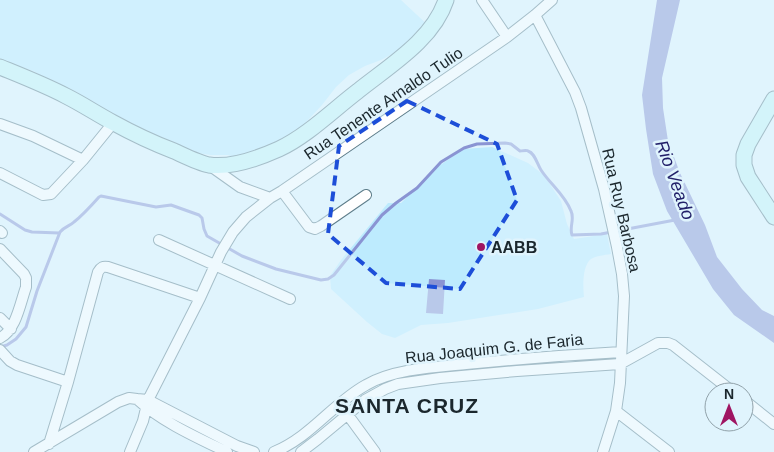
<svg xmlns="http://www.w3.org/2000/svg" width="774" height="452" viewBox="0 0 774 452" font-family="Arial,sans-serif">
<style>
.green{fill:#bdebfe}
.water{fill:#8a94d3}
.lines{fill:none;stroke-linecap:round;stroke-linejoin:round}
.stream{stroke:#8a94d3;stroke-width:3}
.street-casing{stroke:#5e7d8a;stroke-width:12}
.secondary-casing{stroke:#5e7d8a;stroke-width:17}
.street{stroke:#fff;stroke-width:10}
.secondary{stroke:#c3f3f6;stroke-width:15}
.marked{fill:none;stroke:#1d4ed8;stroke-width:4;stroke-dasharray:10 6;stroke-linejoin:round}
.poi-dot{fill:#9f1562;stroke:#e0f4fd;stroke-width:2}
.labels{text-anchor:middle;stroke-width:5;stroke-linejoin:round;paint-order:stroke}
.street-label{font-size:16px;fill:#1b272d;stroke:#e0f4fd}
.poi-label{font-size:16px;font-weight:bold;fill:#1b272d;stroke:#e0f4fd;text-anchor:start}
.water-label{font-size:18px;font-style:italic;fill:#222069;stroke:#e0f4fd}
.district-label{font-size:21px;font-weight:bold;letter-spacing:1px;fill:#1b272d;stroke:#e0f4fd}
</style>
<rect width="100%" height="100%" fill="#e0f4fd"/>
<path class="green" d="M 0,0 L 401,0 L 431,28 L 402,49 L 381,60 L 365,66 L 349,75 L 336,87 L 322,105 L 286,144 L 237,159 L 228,155 L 211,155 L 189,152 L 159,141 L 63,87 L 33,71 L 0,60 Z
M 492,147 L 528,163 L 544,175 L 561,201 L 567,224 L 574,239 L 607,234 L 611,254 C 605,255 596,256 591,259 C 582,266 583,287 584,297 L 538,309 L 448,323 L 421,325 L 395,338 L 382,334 L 367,322 L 331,289 L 330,276 L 341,260 L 388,203 L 401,203 L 436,168 L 463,149 Z"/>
<path class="water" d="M 657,0 L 680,0 L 662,78 L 663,108 L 668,141 L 680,173 L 705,225 L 717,257 L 742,289 L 762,310 L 774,316 L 774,343 L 734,315 L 713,289 L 667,211 L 653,174 L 646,129 L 642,95 Z
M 429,279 L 445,280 L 443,314 L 426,313 Z"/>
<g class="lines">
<path class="stream" d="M 0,214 L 25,230 L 32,232 L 59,233
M 0,347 L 7,345 L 16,339 L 26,327 L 37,291 L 60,232 C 64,227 70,226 74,222 C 83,215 91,206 99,197 L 101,196 L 156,207 L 171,205 L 199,215 L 202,218 L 204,229 L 207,236 L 242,256 L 276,269 L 321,280 L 328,279 L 334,275 L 382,215 L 396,203 L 417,188 L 441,162 L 464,148 L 477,144 L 505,143 L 511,144 L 520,151 C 521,151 527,150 528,151 C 535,153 537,164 541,170 C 550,184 565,195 571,211 C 575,219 569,227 572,235 L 601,234 L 675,220"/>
<g class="street-casing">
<path id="street" d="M 482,0 L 507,37
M 535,15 L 575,92 L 581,108 L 604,189 L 617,247 L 622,274 L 624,296 L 620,383 L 616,411 L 603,452
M 0,124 L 33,136 L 83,160
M 209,165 L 240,187 L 270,198
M 0,173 L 43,195 L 51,194 L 83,160 L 113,123
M 282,191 L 309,227 L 315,229 L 321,226 L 366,195
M 0,231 L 2,233
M 159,240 L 290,299
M 0,249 L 24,274 L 26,278 L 26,287 C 20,304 16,330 0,338
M 0,318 L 11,329
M 0,350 L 10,361 L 17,365 L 68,382
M 744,400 L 774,424
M 345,411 L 375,452
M 616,411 L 669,452
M 49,444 L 68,382 L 98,272 C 101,267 103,266 108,267 L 200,298
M 34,452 L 118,402 L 129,398 L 137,399
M 130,452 L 143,421 L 148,400 L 200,298 L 221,252 L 233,232 L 246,217 L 270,198 L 282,191 L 507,37 L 535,15 L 552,0
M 227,452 C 196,437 162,422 137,399 L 148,400 L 237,446 L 254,452
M 274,452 C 311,437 333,403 366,385 C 393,369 435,367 466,364 C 517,359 569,355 621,352
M 301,452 L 318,439 L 365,400 L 385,389 L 398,384 L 440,378 L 517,371 L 620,364 L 658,343 L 668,343 L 673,345 L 733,392"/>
</g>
<g class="secondary-casing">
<path id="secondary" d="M 0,67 C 22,76 45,85 66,96 C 82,104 97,114 112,122 C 132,133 153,143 174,151 C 183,155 199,163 209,165 C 230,168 259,158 279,149 C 307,136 333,110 358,91 C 389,66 433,40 446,0
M 774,99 L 748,144 L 744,155 L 744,165 L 748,177 L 774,217"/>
</g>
<use href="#street" class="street"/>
<use href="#secondary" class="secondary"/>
</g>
<path d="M0 0H774V452H0ZM 407,101 L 497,144 L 517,200 L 460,289 L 386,283 L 328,234 L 339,146 Z" fill="#e0f4fd" fill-opacity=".55" fill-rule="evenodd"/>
<path class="marked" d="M 407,101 L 497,144 L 517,200 L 460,289 L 386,283 L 328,234 L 339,146 Z"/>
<circle class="poi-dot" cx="481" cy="247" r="5"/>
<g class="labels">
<g class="street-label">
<text transform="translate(383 103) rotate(-34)" y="6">Rua Tenente Arnaldo Tulio</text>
<text transform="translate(622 210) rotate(77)" y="6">Rua Ruy Barbosa</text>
<text transform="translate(494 348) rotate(-6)" y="6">Rua Joaquim G. de Faria</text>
</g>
<g class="poi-label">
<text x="491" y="253">AABB</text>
</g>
<g class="water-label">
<text transform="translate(675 180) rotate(70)" y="6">Rio Veado</text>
</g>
<g class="district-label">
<text x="407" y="413">SANTA CRUZ</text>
</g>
</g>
<g transform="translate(729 407)"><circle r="24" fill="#e0f4fd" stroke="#91a2aa"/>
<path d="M0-4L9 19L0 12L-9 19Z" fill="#9f1562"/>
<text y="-8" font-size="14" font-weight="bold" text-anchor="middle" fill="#1b272d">N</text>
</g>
</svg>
